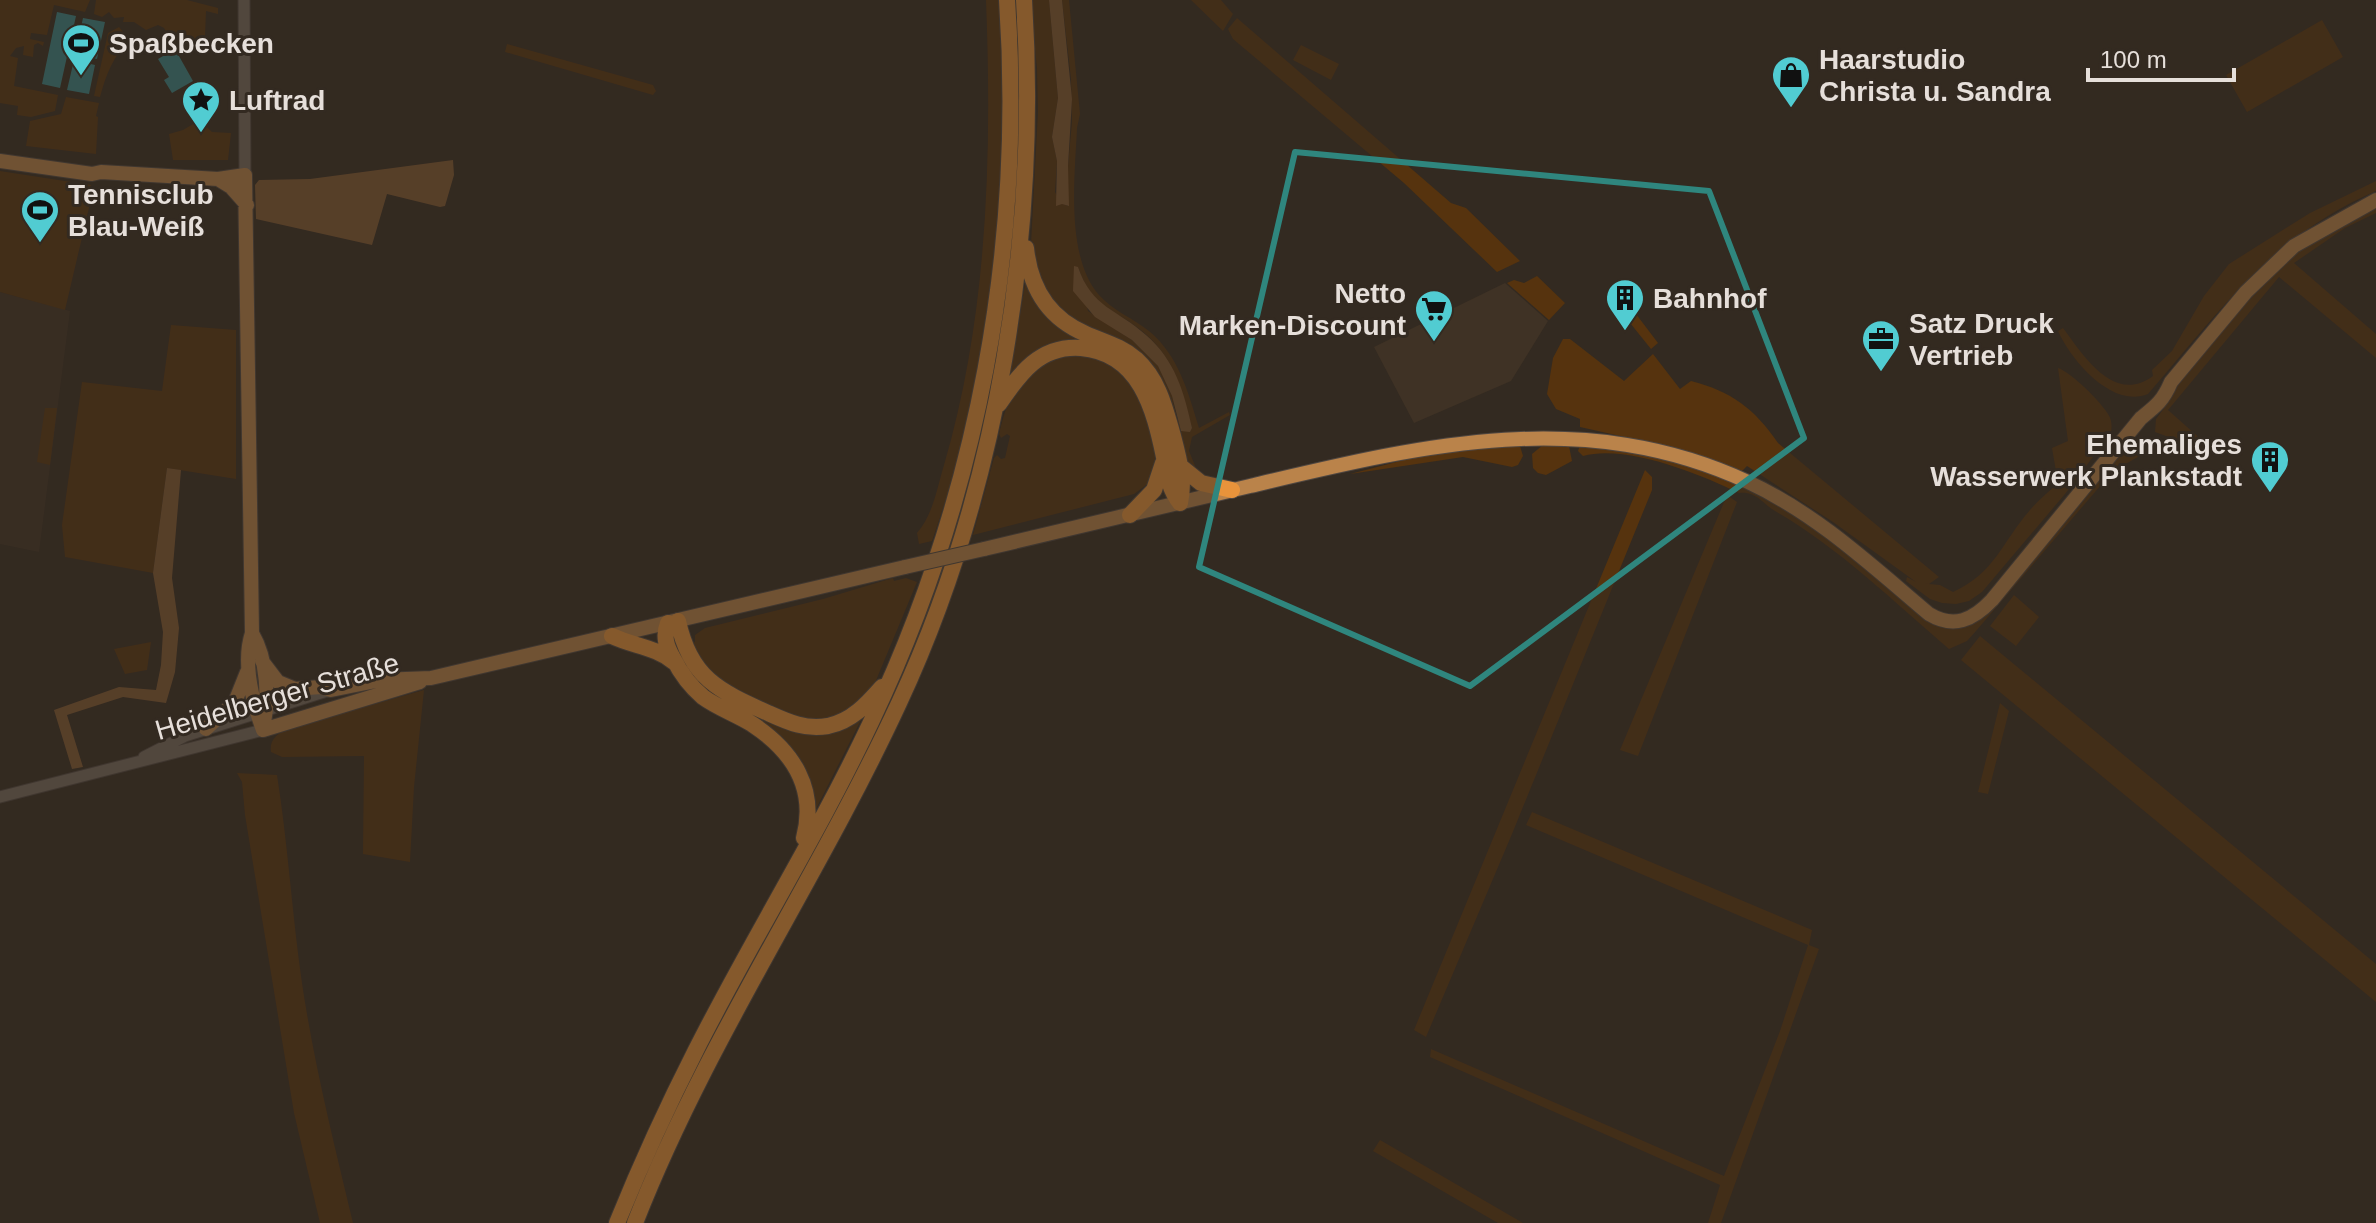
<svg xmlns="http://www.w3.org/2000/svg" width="2376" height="1223" viewBox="0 0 2376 1223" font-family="Arial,sans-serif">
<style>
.built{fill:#3f3225}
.green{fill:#56330e;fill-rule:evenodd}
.forest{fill:#825932}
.water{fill:#368689}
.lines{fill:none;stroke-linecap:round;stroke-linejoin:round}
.minor-casing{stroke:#504741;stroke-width:13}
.major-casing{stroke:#504741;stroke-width:16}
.highway-casing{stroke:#504741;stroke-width:18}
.minor{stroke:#766a61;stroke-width:11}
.major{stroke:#ba834a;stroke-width:14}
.highway{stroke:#e8933b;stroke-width:16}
.major-bridge-casing{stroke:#504741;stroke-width:16;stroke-linecap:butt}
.major-bridge{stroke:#ba834a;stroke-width:14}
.marked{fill:none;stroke:#2f867e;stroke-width:6;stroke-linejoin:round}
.labels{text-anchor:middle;stroke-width:6;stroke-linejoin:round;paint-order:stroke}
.poi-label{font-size:28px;font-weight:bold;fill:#e6dfda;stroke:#332a21;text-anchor:start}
.street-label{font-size:28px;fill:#e6dfda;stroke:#332a21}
</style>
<rect width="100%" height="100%" fill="#332a21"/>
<path class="built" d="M 1505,283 L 1548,321 L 1511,381 L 1414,423 L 1374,347 Z
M 0,292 L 70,311 L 39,552 L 0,544 Z"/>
<path class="green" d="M 0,0 L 90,0 L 85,12 L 54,5 L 47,35 L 31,33 L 30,39 L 44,42 L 43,46 L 38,43 L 34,45 L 33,57 L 23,55 L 24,46 L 16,48 L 10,56 L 18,58 L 14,86 L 58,95 L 55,111 L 31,117 L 17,115 L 18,106 L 0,103 Z
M 96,0 L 187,0 L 218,8 L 218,14 L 206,11 L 205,37 L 193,50 L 182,41 L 169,37 L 164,28 L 158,25 L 146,30 L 134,22 L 123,22 L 124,17 L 114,18 L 109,12 L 102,17 L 94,14 Z
M 986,0 L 1002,0 L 1003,175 L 984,347 L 960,458 L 932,541 L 919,544 L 917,533 C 933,515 937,488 944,465 C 988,315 992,155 986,0 Z
M 1030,0 L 1049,0 L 1058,98 L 1052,137 L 1057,161 L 1055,192 L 1061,203 L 1068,206 L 1068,166 L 1072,122 L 1071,79 L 1062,0 L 1069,0 L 1080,114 L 1077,128 C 1075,176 1065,256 1099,295 C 1113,311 1133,318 1149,331 C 1179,356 1188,392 1199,428 L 1229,412 L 1230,415 L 1192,437 L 1189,451 L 1198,473 L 1187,466 L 1170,409 L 1040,288 L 1031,244 L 1038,112 L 1037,68 ZM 1078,267 C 1093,313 1121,309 1151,339 C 1177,366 1183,394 1192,428 L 1190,432 L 1177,420 L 1172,396 L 1158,366 L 1132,340 L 1088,311 Z
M 1191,0 L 1221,0 L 1233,14 L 1223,31 Z
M 1237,18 L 1451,203 L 1466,208 L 1520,261 L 1497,272 L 1404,183 L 1233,39 L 1228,29 Z
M 2322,20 L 2343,57 L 2247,112 L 2226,75 Z
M 119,27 L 130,40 C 113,56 106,75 100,97 L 94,96 L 108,33 Z
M 507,44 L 653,85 L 656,91 L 653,95 L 505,52 Z
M 1301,45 L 1339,64 L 1331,80 L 1293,60 Z
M 66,97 L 99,103 L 96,116 L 98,117 L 96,154 L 26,146 L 30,121 L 61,114 Z
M 200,120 L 212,132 L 231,133 L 228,160 L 173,160 L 169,134 L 183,130 Z
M 0,171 L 91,185 L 92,195 L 65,310 L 0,292 Z
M 2376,181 L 2376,191 C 2273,235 2218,313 2148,394 C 2112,409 2071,360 2058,331 L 2063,328 C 2084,356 2114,405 2153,376 L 2152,370 L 2172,351 L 2204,296 L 2229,264 L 2310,213 Z
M 2376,204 L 2376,213 L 2345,228 L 2294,263 L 2376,334 L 2376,358 L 2279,277 L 2168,410 L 2213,450 L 2205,460 L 2185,443 L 2155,432 L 2156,419 L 2165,407 L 2162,403 L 2238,310 L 2299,251 Z
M 1537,276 L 1565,303 L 1549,320 L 1507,283 L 1514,280 L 1524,283 Z
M 1026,278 L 1034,293 L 1145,383 L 1077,344 L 1010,376 Z
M 1614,285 L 1658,343 L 1651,349 L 1606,293 Z
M 171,325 L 236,330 L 236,479 L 167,468 L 153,573 L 65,557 L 62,525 L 82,382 L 162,391 Z
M 1563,339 L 1570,339 L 1624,381 L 1653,354 L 1680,389 L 1691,381 C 1731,391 1755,409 1778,443 L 1939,577 L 1929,584 L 1917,583 L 1940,585 L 1953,592 C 1995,573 2002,542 2030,510 C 2038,500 2049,492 2058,483 L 2052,448 L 2068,441 L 2058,368 C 2071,372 2101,402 2108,414 C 2112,420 2112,426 2111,433 L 2065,494 L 1982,592 L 1969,601 L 1956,604 L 1942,603 L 1930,599 L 1906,581 L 1907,577 L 1916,582 L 1833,522 L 1747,466 L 1741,472 L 1647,442 L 1580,427 L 1580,419 L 1556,409 L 1547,394 L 1553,358 Z
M 1059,354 L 1101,357 L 1132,384 L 1146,413 L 1157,463 L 1149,483 L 1134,494 L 973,535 L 994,458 L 997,455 L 1001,459 L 1005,458 L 1010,436 L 1007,434 L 1001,438 L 999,434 C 1012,383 1016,383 1059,354 Z
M 45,408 L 57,408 L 50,465 L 37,462 Z
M 2133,438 L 2146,440 L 2145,453 L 2113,471 L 1976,631 L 1967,641 L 1949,649 C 1893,601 1839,548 1775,511 C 1763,504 1756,491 1739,493 C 1700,474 1626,444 1583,456 L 1578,451 L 1580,445 L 1602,445 L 1696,467 L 1766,497 L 1823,531 L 1926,616 L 1971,624 Z
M 1481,445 L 1520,446 L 1523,456 L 1518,465 L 1512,467 L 1463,457 L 1350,474 L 1431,453 Z
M 1543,445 L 1569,446 L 1572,461 L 1546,475 L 1538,473 L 1533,468 L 1532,454 Z
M 1645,470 L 1652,477 L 1652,490 L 1512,834 L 1426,1037 L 1414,1030 Z
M 1727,495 L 1737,502 L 1638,756 L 1620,750 Z
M 893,578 L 894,581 L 906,578 L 917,582 L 872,690 L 841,717 L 797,721 L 710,676 L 691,643 L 695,642 L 695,635 L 705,628 L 823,599 Z
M 2014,595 L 2039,617 L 2016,646 L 1990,626 Z
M 1980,636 L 2376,964 L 2376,1002 L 1961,660 Z
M 672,637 L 681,654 L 796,730 L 864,714 L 813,815 L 807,778 L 686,671 Z
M 151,642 L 147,670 L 125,674 L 114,649 Z
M 424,690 L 414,787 L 410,862 L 363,854 L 364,756 L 282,757 L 271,752 C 269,740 277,734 287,729 Z
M 2000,703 L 2009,711 L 1988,794 L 1978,792 Z
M 237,773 L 277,775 C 288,844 292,914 302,983 C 314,1064 334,1143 353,1223 L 320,1223 L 294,1113 L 245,815 L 242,782 Z
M 1532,812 L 1812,930 L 1809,945 L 1819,949 L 1721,1223 L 1708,1223 L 1720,1185 L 1430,1057 L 1431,1049 L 1724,1176 L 1780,1031 L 1808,945 L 1526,825 Z
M 1380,1140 L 1523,1223 L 1498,1223 L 1373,1151 Z"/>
<path class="forest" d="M 1049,0 L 1062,0 L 1072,99 L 1068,166 L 1069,206 L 1062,204 L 1056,206 L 1057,161 L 1052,137 L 1058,98 Z
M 453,160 L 454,175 L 445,206 L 440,207 L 387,194 L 372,245 L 256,219 L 255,185 L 259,180 L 310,179 Z
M 1074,266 L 1078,267 C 1092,308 1117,309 1146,335 C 1175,360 1184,392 1192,428 L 1190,432 L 1181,431 L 1172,396 L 1158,366 L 1132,340 L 1095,317 L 1073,291 Z
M 167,468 L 181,470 L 172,578 L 179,628 L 175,672 L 166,703 L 123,697 L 67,715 L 83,767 L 72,769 L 54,710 L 119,687 L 156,690 L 161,665 L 163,632 L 153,573 Z"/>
<path class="water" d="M 57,12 L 76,16 L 60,88 L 42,84 Z
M 83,18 L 105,22 L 97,59 L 75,54 Z
M 175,49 L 193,81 L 172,93 L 164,80 L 169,77 L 158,59 Z
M 74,60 L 95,65 L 89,94 L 67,90 Z"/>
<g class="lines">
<g class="minor-casing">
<path id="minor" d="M 244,0 L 245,175
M 144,757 L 185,736 L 330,690
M 0,797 L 263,730"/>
</g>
<g class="major-casing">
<path id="major" d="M 0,161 L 92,174 L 101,172 L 218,179 L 245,175 L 252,633 C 242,663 252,700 263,730
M 218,179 L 231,187 L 247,205
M 984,549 C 1073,528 1161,507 1250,486 C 1419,446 1582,405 1748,482 C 1817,514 1872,566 1929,614 C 1954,629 1973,620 1992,600 L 2141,418 C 2156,406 2163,401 2171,382 L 2246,292 L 2294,246 L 2376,200
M 252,633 C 268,660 269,699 263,730
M 262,661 L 278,682 L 295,689 L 321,687 L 331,690 L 381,680 L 431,678 L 905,567
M 206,729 L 235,702 L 247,672
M 263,730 L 420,682"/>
</g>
<g class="highway-casing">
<path id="highway" d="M 1026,248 C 1030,287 1048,318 1086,334 C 1104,342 1121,346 1136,359 C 1159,380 1165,408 1173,436 C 1179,459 1185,480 1180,503
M 999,404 C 1020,373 1040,345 1081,348 C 1140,353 1154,409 1164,457 C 1167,474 1169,489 1180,503
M 1180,466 L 1201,483 L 1232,490
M 1130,515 L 1154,490 L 1163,463
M 678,621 C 690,678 719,691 768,713 C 788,722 805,730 828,726 C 852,721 867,704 882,687
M 668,623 C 663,636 666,646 673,658 C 680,672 691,687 703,697 C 718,708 736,714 752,724 C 793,751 817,789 804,838
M 612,636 C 633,646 656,647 674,662
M 617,1223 C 641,1164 667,1107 696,1050 C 752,939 819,833 872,720 C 978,496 1024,247 1007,0
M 635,1223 C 706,1041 817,880 899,703 C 998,490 1039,234 1024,0"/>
</g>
<use href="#minor" class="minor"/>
<use href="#major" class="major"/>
<use href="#highway" class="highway"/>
<g class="major-bridge-casing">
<path id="major-bridge" d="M 905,567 L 984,549"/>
</g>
<use href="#major-bridge" class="major-bridge"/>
</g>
<path d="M0 0H2376V1223H0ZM 1295,152 L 1709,191 L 1804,438 L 1470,686 L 1199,567 Z" fill="#332a21" fill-opacity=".55" fill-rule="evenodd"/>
<path class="marked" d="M 1295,152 L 1709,191 L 1804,438 L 1470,686 L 1199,567 Z"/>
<defs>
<g id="stadium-pin" transform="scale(2)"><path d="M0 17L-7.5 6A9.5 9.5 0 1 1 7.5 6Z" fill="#51ccd2" stroke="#332a21"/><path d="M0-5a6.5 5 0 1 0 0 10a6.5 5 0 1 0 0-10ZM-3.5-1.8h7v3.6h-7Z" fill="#111"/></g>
<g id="shop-pin" transform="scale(2)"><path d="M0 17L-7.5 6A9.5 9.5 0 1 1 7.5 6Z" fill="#51ccd2" stroke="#332a21"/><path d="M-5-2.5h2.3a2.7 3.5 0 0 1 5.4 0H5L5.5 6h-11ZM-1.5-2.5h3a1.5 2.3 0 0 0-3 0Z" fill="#111"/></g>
<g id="sight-pin" transform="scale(2)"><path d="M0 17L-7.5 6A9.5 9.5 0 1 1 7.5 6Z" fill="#51ccd2" stroke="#332a21"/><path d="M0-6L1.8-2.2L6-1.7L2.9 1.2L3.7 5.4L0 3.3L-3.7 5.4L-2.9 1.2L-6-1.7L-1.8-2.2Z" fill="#111"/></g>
<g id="building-pin" transform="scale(2)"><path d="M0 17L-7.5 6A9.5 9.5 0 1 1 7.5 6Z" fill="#51ccd2" stroke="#332a21"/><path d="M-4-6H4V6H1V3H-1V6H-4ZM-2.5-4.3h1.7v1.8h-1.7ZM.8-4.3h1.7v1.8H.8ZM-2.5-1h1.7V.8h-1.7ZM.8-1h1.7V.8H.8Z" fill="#111"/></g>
<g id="supermarket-pin" transform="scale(2)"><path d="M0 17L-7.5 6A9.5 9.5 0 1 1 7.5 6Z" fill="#51ccd2" stroke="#332a21"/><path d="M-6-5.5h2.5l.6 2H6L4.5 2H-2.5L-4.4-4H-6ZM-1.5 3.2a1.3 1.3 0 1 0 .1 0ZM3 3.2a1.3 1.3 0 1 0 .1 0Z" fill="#111"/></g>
<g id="office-pin" transform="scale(2)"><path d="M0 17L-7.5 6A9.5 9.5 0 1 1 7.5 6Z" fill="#51ccd2" stroke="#332a21"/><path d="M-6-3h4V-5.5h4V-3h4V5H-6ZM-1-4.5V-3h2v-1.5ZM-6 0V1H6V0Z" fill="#111"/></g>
</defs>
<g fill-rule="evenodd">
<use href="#stadium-pin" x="81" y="43"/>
<use href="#shop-pin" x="1791" y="75"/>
<use href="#sight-pin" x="201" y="100"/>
<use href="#stadium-pin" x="40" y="210"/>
<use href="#building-pin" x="1625" y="298"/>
<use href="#supermarket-pin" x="1434" y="309"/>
<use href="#office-pin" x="1881" y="339"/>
<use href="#building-pin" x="2270" y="460"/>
</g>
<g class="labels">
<g class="poi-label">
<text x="109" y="53">Spaßbecken</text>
<text x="1819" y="69">Haarstudio<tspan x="1819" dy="32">Christa u. Sandra</tspan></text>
<text x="229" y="110">Luftrad</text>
<text x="68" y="204">Tennisclub<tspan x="68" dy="32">Blau-Weiß</tspan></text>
<text x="1406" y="303" text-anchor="end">Netto<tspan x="1406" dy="32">Marken-Discount</tspan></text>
<text x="1653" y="308">Bahnhof</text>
<text x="1909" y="333">Satz Druck<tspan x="1909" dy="32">Vertrieb</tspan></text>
<text x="2242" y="454" text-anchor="end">Ehemaliges<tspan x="2242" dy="32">Wasserwerk Plankstadt</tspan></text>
</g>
<g class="street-label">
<text transform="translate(277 696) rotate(-16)" y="10">Heidelberger Straße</text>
</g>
</g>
<path d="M2088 68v12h146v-12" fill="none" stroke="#e6dfda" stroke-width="4"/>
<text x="2100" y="68" font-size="24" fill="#e6dfda" stroke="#332a21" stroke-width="6" paint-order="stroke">100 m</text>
</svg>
